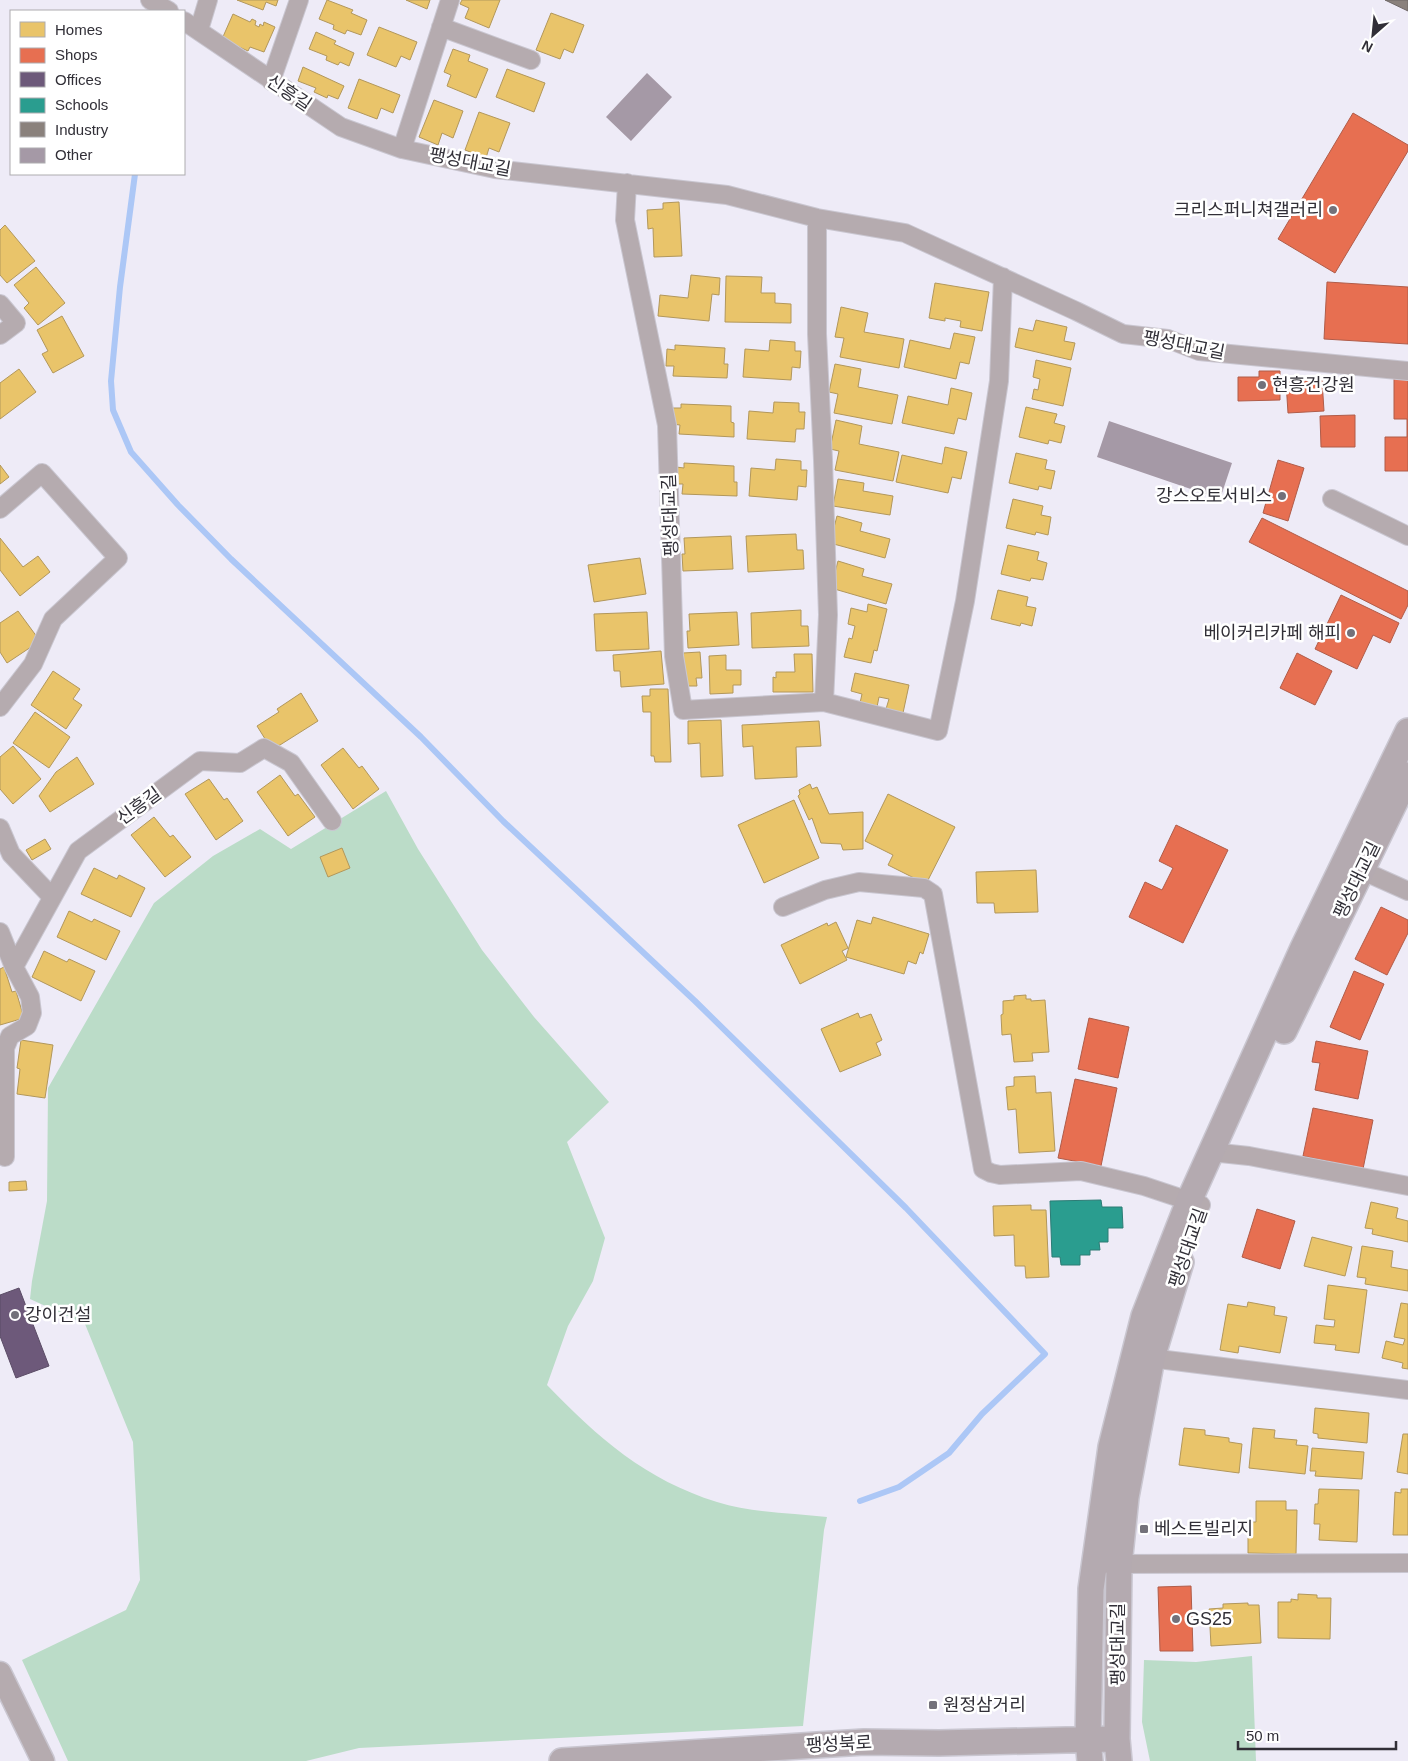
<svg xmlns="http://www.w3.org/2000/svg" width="1408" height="1761" viewBox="0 0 1408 1761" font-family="Arial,'Noto Sans KR',sans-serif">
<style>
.green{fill:#bbdcc8}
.homes{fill:#e9c46a;stroke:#b2975b}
.shops{fill:#e76f51;stroke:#b05c49}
.offices{fill:#6d597a;stroke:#5b4c66}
.schools{fill:#2a9d8f;stroke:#2c7c75}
.industry{fill:#8a817c;stroke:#6f6867}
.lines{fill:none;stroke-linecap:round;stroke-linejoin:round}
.stream{stroke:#acc7f6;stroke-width:6}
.building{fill:#a599a6}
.minor-casing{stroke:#c9c6d0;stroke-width:20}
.tertiary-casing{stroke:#c9c6d0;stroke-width:25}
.secondary-casing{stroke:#c9c6d0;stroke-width:28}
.minor{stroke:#b5abaf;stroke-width:18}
.tertiary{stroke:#b5abaf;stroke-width:22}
.secondary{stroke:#b4aab0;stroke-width:25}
.poi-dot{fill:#73717a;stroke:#fff;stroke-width:2}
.labels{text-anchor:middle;stroke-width:5;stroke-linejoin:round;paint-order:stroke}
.street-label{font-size:18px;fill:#312f37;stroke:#fff}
.poi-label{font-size:18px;fill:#312f37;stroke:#fff;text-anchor:start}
</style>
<rect width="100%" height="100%" fill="#eeebf7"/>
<path class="green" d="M 386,791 L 418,849 L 482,950 L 534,1017 L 609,1102 L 567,1142 L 605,1238 L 593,1281 L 568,1326 L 547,1385 C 598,1438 646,1480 717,1502 C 752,1513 791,1513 827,1517 L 824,1530 L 803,1726 L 359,1748 L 306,1761 L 68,1761 L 22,1660 L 126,1610 L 140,1580 L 133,1442 L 85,1324 L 30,1299 L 32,1281 L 47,1201 L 48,1088 L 154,903 L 213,856 L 260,829 L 291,849 Z
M 1252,1656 L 1256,1761 L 1150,1761 L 1142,1722 L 1144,1660 L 1196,1662 Z"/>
<path class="homes" d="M 237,0 L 278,0 L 276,6 L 266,2 L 263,10 Z
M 327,0 L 353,10 L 351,13 L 367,20 L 361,35 L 347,30 L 345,34 L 333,29 L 334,25 L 319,19 Z
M 406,0 L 430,0 L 427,9 Z
M 462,0 L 500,0 L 489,28 L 465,18 L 469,8 L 460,4 Z
M 551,13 L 584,25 L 573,53 L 564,49 L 560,59 L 536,50 Z
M 233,14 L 250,22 L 252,19 L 256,21 L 255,25 L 259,27 L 260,24 L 263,26 L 264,22 L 275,27 L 264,52 L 250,47 L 248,51 L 222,39 Z
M 379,27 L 417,42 L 410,60 L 401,56 L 396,67 L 367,55 Z
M 316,32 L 336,41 L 334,44 L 354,53 L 349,66 L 340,62 L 338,65 L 326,60 L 327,56 L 309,49 Z
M 453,49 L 470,55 L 468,61 L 488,69 L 476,98 L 447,86 L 451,75 L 444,72 Z
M 303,67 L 344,86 L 338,99 L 328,95 L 327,98 L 314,92 L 316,88 L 298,81 Z
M 507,69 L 545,83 L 534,112 L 496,97 Z
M 359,79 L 400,95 L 393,113 L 381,108 L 377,119 L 348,108 Z
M 434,100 L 463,111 L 453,138 L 442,133 L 438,145 L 419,137 Z
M 479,112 L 510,123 L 499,152 L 489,148 L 486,158 L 465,150 Z
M 679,202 L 682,256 L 654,257 L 653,228 L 648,229 L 647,210 L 663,209 L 663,203 Z
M 5,225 L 35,261 L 7,283 L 0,275 L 0,230 Z
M 36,267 L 65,303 L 38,325 L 24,308 L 29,303 L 14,285 Z
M 691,275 L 720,278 L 719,295 L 712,294 L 709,321 L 658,316 L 660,295 L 688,298 Z
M 726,276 L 762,277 L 761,293 L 775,293 L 775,303 L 791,304 L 791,323 L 725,322 Z
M 935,283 L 989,292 L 982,331 L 960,327 L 961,321 L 945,318 L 945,321 L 929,318 Z
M 841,307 L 868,313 L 864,332 L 904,339 L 899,368 L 840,357 L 844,338 L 835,337 Z
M 62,316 L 84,356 L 53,373 L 42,354 L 48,351 L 37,330 Z
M 1036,320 L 1067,327 L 1064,341 L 1075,343 L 1071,360 L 1015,347 L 1019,328 L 1033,331 Z
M 954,333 L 975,337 L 969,364 L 960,362 L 956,379 L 904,367 L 910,340 L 950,349 Z
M 770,340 L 795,342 L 795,351 L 801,351 L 800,368 L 792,367 L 791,380 L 743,377 L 745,349 L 769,351 Z
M 675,345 L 725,348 L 724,364 L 728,364 L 727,378 L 673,376 L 674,366 L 666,366 L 667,349 L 675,350 Z
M 1036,360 L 1071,368 L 1063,406 L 1032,399 L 1034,389 L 1038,390 L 1040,379 L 1033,377 Z
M 835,364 L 861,369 L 858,387 L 898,395 L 892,424 L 834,413 L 838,394 L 829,392 Z
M 19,369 L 36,392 L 0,419 L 0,383 Z
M 951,388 L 972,393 L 966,420 L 958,418 L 954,434 L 902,423 L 908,396 L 948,405 Z
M 774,402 L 799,403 L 799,412 L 805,412 L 804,429 L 796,429 L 795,442 L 747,439 L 749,411 L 773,413 Z
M 681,404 L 731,406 L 731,422 L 734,423 L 734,437 L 679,434 L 680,425 L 672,424 L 673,408 L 681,408 Z
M 1026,407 L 1057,414 L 1054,423 L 1065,426 L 1061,443 L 1049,440 L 1048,444 L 1019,437 Z
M 836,420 L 862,426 L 859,444 L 899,452 L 893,481 L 835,470 L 839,451 L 830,449 Z
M 945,447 L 967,452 L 961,479 L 952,477 L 948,493 L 896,482 L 902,455 L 942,464 Z
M 1016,453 L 1047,460 L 1045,469 L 1055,471 L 1051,489 L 1039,486 L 1038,490 L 1009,483 Z
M 776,459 L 801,461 L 801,470 L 807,470 L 806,487 L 798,486 L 797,500 L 749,496 L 751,468 L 775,470 Z
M 684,463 L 734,466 L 734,482 L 737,482 L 737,496 L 682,494 L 683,484 L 676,484 L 676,467 L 684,468 Z
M 0,465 L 9,477 L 0,484 Z
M 838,479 L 864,483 L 863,491 L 893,496 L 890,515 L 833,506 Z
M 1013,499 L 1043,506 L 1041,515 L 1051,517 L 1048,535 L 1036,532 L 1035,535 L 1006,528 Z
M 837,516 L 862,523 L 860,531 L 890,539 L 885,558 L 830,543 Z
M 796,534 L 797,550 L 803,550 L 804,569 L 748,572 L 746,536 Z
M 731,536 L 733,569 L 683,571 L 682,554 L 685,554 L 684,538 Z
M 0,538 L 23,567 L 38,556 L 50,572 L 20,596 L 0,570 Z
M 1008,545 L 1039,552 L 1037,560 L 1047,563 L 1043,580 L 1031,578 L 1030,581 L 1001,574 Z
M 640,558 L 646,594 L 594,602 L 588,565 Z
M 838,561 L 864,569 L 862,576 L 892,584 L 886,604 L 831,588 Z
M 998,590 L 1028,597 L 1026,606 L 1036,608 L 1032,626 L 1021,623 L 1020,626 L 991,619 Z
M 868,604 L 887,609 L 877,651 L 874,650 L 871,663 L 844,657 L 849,638 L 852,639 L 855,626 L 848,624 L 851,608 L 867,612 Z
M 801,610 L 801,626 L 808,626 L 809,646 L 752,648 L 751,613 Z
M 18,611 L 40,641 L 7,663 L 0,652 L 0,623 Z
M 647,612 L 649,649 L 596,651 L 594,614 Z
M 737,612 L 739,645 L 688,648 L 687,631 L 690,631 L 689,614 Z
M 661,651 L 664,684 L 621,687 L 620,671 L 614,671 L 613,655 Z
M 700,652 L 702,678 L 696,678 L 697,686 L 685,686 L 683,653 Z
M 794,654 L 812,654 L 813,692 L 773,692 L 773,677 L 776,678 L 776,672 L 795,672 Z
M 726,655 L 726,670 L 741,670 L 741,685 L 733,685 L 733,693 L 710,694 L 709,656 Z
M 53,671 L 80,689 L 73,699 L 82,705 L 66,729 L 31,705 Z
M 855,673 L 909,685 L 903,713 L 886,709 L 889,699 L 879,697 L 877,707 L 860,703 L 862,694 L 851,691 Z
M 650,689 L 668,689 L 671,762 L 655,762 L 654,756 L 651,756 L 651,712 L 643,712 L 642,696 L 650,696 Z
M 301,693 L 318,721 L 272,750 L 257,726 L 279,712 L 277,709 Z
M 35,712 L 70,737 L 49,768 L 13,743 Z
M 721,720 L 723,776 L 701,777 L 700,743 L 688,744 L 688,721 Z
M 819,721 L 821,746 L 796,747 L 797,777 L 755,779 L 753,746 L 743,747 L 742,725 Z
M 13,746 L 41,779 L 13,804 L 0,789 L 0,757 Z
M 343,748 L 359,768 L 362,766 L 379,789 L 353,809 L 321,765 Z
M 77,757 L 94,784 L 50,812 L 39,796 L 56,772 Z
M 280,775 L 295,796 L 298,794 L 315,817 L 288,836 L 257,792 Z
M 209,779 L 224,800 L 227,798 L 243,821 L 216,840 L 185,794 Z
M 810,784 L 812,789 L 817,787 L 829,814 L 863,812 L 863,849 L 843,850 L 841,844 L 821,843 L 812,818 L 809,820 L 798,796 L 800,794 L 799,790 Z
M 888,794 L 955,827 L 926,884 L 888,865 L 893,855 L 865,841 Z
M 794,800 L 819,858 L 764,883 L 738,825 Z
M 154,817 L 170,837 L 173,835 L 191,857 L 165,877 L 131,835 Z
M 45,839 L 51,849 L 32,860 L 26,850 Z
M 342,848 L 350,868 L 328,877 L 320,857 Z
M 94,868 L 117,879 L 119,875 L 145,888 L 131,917 L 81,894 Z
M 1036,870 L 1038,912 L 995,913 L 994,903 L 977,903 L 976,872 Z
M 69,911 L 92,922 L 94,919 L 120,931 L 106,960 L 57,937 Z
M 873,917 L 929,934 L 923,954 L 920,952 L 916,964 L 908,961 L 904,974 L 846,957 L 857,920 L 871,924 Z
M 836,922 L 848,948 L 842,951 L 847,960 L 800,984 L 781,945 L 827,923 L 828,926 Z
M 44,951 L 67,962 L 69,959 L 95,971 L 81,1001 L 32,977 Z
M 4,967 L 12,992 L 16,991 L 24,1018 L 0,1025 L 0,969 Z
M 1026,995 L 1026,999 L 1031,999 L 1031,1001 L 1045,1000 L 1049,1052 L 1032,1053 L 1033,1061 L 1014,1062 L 1011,1034 L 1002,1035 L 1001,1015 L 1003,1014 L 1003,1001 L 1014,1000 L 1014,996 Z
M 858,1013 L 860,1018 L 871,1014 L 882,1040 L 876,1043 L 881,1055 L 840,1072 L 821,1029 Z
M 21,1040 L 53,1045 L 45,1098 L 17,1094 L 20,1069 L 17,1068 Z
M 1035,1076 L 1036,1093 L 1051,1092 L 1055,1151 L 1019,1153 L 1016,1109 L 1008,1110 L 1006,1087 L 1014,1086 L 1014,1077 Z
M 26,1181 L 27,1190 L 9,1191 L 9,1182 Z
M 1371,1202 L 1398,1208 L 1396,1218 L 1408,1221 L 1408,1242 L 1372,1234 L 1373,1229 L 1365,1228 Z
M 1031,1205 L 1031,1210 L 1046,1210 L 1049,1277 L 1026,1278 L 1025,1266 L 1015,1266 L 1014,1235 L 994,1236 L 993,1206 Z
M 1312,1237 L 1352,1247 L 1345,1276 L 1304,1266 Z
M 1362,1246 L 1393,1251 L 1391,1267 L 1408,1270 L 1408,1291 L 1365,1284 L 1366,1278 L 1357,1277 Z
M 1328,1285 L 1367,1290 L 1359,1353 L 1335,1350 L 1336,1345 L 1314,1343 L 1316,1325 L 1334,1327 L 1335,1320 L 1324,1319 Z
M 1248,1302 L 1275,1307 L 1274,1315 L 1287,1317 L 1280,1353 L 1239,1346 L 1238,1353 L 1220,1350 L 1228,1304 L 1247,1307 Z
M 1401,1303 L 1408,1304 L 1408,1369 L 1402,1368 L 1403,1363 L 1382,1358 L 1386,1341 L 1403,1345 L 1405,1339 L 1394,1337 Z
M 1315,1408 L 1369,1413 L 1367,1443 L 1318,1438 L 1318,1434 L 1313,1433 Z
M 1184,1428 L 1205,1430 L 1205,1435 L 1229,1438 L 1229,1442 L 1242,1444 L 1239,1473 L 1179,1465 Z
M 1253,1428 L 1275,1430 L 1274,1438 L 1297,1440 L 1296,1445 L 1308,1446 L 1305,1474 L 1249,1468 Z
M 1403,1434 L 1408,1434 L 1408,1474 L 1397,1472 Z
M 1312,1448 L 1364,1452 L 1362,1479 L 1315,1476 L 1316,1471 L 1310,1471 Z
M 1319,1489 L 1359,1490 L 1357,1542 L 1319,1540 L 1320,1524 L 1314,1524 L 1315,1504 L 1318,1504 Z
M 1401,1489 L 1408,1489 L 1408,1535 L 1393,1535 L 1395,1492 L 1401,1493 Z
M 1256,1501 L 1286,1501 L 1286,1510 L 1297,1510 L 1296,1554 L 1248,1553 L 1248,1522 L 1256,1522 Z
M 1298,1594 L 1317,1595 L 1317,1598 L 1331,1598 L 1330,1639 L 1278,1638 L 1278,1602 L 1291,1602 L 1291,1599 L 1298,1600 Z
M 1248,1603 L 1248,1605 L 1259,1605 L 1261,1643 L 1211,1646 L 1209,1609 L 1223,1608 L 1223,1604 Z"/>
<path class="shops" d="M 1353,113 L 1408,145 L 1408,151 L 1335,273 L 1278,239 Z
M 1327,282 L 1408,287 L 1408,344 L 1324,339 Z
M 1259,371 L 1280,371 L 1280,400 L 1238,401 L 1238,377 L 1259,377 Z
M 1394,376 L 1408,376 L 1408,471 L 1385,471 L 1385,437 L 1407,437 L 1407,419 L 1394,419 Z
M 1322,380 L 1324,411 L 1288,413 L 1286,382 Z
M 1355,415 L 1355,447 L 1321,447 L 1320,416 Z
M 1278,460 L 1304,468 L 1288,521 L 1263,513 Z
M 1262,518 L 1408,591 L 1408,605 L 1401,619 L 1249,542 Z
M 1341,595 L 1399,623 L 1390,643 L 1373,635 L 1357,669 L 1315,649 Z
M 1297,653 L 1332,671 L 1315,705 L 1280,688 Z
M 1176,825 L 1228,850 L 1183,943 L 1129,917 L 1145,882 L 1162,890 L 1173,868 L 1159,861 Z
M 1381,907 L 1408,920 L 1408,933 L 1387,975 L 1355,959 Z
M 1354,971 L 1384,984 L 1360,1040 L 1330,1027 Z
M 1089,1018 L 1129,1027 L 1118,1078 L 1078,1069 Z
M 1316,1041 L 1368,1051 L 1358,1099 L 1315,1090 L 1320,1063 L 1312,1062 Z
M 1075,1079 L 1117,1088 L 1101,1166 L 1058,1158 Z
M 1313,1108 L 1373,1120 L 1363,1169 L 1303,1156 Z
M 1257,1209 L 1295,1221 L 1280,1269 L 1242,1257 Z
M 1191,1586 L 1193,1651 L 1160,1651 L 1158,1587 Z"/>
<path class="offices" d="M 19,1288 L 49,1366 L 16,1378 L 0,1336 L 0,1295 Z"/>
<path class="schools" d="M 1101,1200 L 1102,1207 L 1122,1207 L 1123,1228 L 1108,1228 L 1108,1242 L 1099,1242 L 1100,1250 L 1090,1250 L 1090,1255 L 1080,1255 L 1080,1265 L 1061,1265 L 1060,1257 L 1052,1257 L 1050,1201 Z"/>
<path class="industry" d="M 1385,0 L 1408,0 L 1408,11 Z"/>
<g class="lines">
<path class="stream" d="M 135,174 L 120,287 L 111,381 L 113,410 L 131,452 L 178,505 L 231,559 L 421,737 L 503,821 L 695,1001 L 906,1208 L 1045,1354 L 982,1414 L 949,1453 L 899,1487 L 860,1501"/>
</g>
<path class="building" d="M 647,73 L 672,97 L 631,141 L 606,117 Z
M 1109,421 L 1232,463 L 1220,499 L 1097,457 Z"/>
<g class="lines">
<g class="minor-casing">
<path id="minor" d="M 150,0 L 169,11
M 184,21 L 341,127 L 402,149 L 495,169 L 727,195 L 817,218 L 905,233 L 1076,311 L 1123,334 L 1168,339 L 1199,351 L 1408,371
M 441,27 L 531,60
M 199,30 L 208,0
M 271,81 L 299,0
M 402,149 L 450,0
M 627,183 L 625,220 L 667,425 L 674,656 L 683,710 L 824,702 L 938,731 L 965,601 L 999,381 L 1003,277
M 817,218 L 817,334 L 823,460 L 828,615 L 824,702
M 0,304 L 16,323 L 0,335
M 1332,499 L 1408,536
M 0,509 L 42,473 L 118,558 L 53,619 L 33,664 L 0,707
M 0,828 L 11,854 L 52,897
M 1352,866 L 1408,891
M 783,907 L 825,890 L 859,882 L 924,888 L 933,894 L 983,1169 L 991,1173 L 1000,1175 L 1081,1171 L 1144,1186 L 1201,1205
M 0,932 L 14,967 L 78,851 L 200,761 L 240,763 L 264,748 L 291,763 L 332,821
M 1211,1152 L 1249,1156 L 1408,1186
M 5,1157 L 5,1048 L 10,1036 L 27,1026 L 32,1013 L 30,997 L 14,967
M 1142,1357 L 1408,1390
M 1109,1564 L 1408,1563"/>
</g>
<g class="tertiary-casing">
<path id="tertiary" d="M 0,1673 L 43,1761"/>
</g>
<g class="secondary-casing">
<path id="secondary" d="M 1284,1031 L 1408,775
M 562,1761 L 864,1742 L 939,1743 L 1106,1739
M 1090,1761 L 1088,1739 L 1091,1589 L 1111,1447 L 1144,1316 L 1189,1201 L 1303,948 L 1408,731
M 1119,1761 L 1117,1739 L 1119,1565 L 1126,1497 L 1152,1358 L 1181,1262"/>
</g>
<use href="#minor" class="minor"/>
<use href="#tertiary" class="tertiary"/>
<use href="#secondary" class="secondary"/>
</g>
<g class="poi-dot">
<circle cx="1333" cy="210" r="5"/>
<circle cx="1262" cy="385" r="5"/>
<circle cx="1282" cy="496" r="5"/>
<circle cx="1351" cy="633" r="5"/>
<circle cx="15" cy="1315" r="5"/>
<rect x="1139" y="1524" width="10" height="10" rx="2.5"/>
<circle cx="1176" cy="1619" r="5"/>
<rect x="928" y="1700" width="10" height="10" rx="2.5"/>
</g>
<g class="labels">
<g class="street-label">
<text transform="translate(289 93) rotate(34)" y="6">신흥길</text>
<text transform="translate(470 162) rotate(11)" y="6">팽성대교길</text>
<text transform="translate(1184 345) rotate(11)" y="6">팽성대교길</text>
<text transform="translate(670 515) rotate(-92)" y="6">팽성대교길</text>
<text transform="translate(139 806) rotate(-36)" y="6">신흥길</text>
<text transform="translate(1357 880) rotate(-64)" y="6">팽성대교길</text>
<text transform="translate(1188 1248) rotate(-71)" y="6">팽성대교길</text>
<text transform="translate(1118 1644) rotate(-90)" y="6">팽성대교길</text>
<text transform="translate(839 1744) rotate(-3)" y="6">팽성북로</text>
</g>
<g class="poi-label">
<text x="1323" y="216" text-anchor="end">크리스퍼니쳐갤러리</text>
<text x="1272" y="391">현흥건강원</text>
<text x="1272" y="502" text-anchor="end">강스오토서비스</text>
<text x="1341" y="639" text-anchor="end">베이커리카페 해피</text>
<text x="25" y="1321">강이건설</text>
<text x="1154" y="1535">베스트빌리지</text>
<text x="1186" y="1625">GS25</text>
<text x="943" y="1711">원정삼거리</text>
</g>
</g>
<rect x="10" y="10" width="175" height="165" fill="#ffffff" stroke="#adacaf"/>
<rect x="20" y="22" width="25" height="15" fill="#e9c46a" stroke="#adacaf"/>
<text x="55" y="35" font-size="15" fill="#312f37">Homes</text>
<rect x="20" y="48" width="25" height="15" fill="#e76f51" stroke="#adacaf"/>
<text x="55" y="60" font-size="15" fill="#312f37">Shops</text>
<rect x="20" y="72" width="25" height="15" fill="#6d597a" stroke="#adacaf"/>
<text x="55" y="85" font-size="15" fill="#312f37">Offices</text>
<rect x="20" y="98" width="25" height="15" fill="#2a9d8f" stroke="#adacaf"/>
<text x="55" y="110" font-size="15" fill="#312f37">Schools</text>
<rect x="20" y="122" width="25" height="15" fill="#8a817c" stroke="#adacaf"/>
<text x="55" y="135" font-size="15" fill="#312f37">Industry</text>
<rect x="20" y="148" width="25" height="15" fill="#a599a6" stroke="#adacaf"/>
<text x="55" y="160" font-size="15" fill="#312f37">Other</text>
<g transform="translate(1373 35) rotate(207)" stroke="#ffffff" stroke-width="4" paint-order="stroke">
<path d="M0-4L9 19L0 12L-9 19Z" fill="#312f37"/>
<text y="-8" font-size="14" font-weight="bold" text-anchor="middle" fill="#312f37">N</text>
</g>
<path d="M1238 1741v8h158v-8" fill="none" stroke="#312f37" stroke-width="2.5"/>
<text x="1246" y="1741" font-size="15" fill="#312f37" stroke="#ffffff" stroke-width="4" paint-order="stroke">50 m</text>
</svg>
